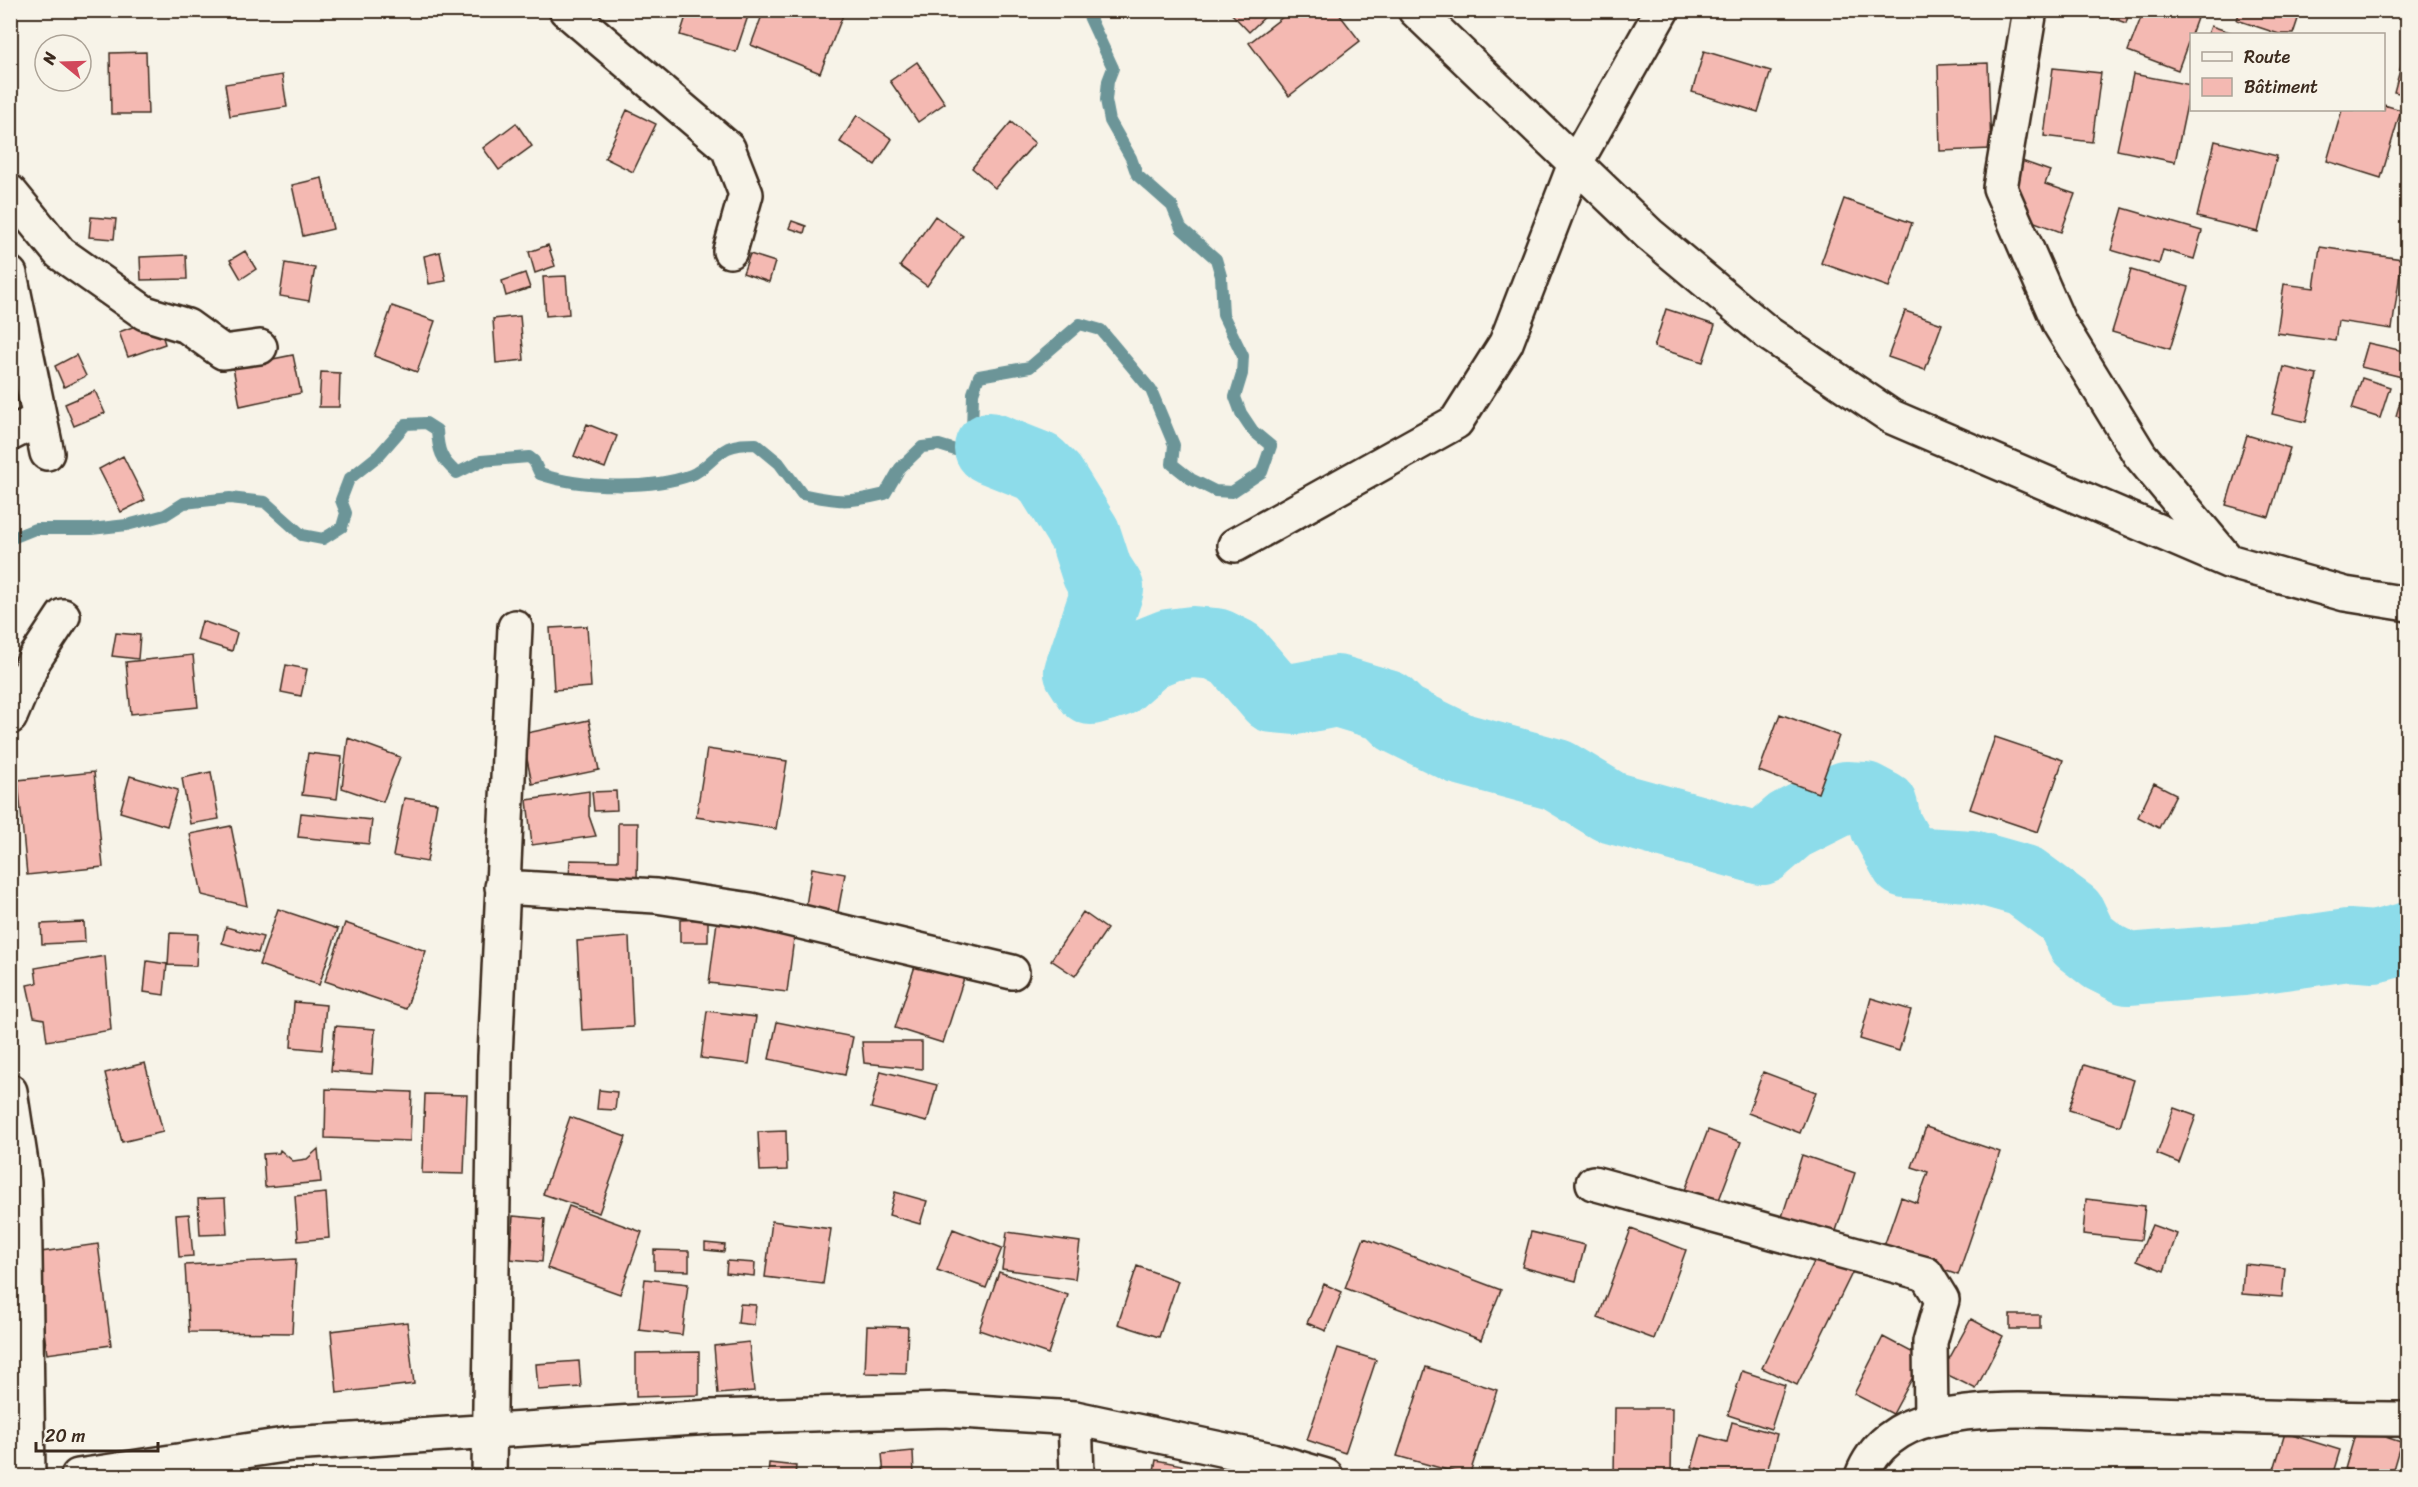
<svg xmlns="http://www.w3.org/2000/svg" width="2418" height="1487" viewBox="0 0 2418 1487" font-family="Sriracha,sans-serif">
<style>
.lines{fill:none;stroke-linecap:round;stroke-linejoin:round}
.stream{stroke:#6c9598;stroke-width:12}
.river{stroke:#8ddcea;stroke-width:72}
.building{fill:#f4b9b2;stroke:#3b2a1e;stroke-width:1.5}
.street-casing{stroke:#3b2a1e;stroke-width:38}
.street{stroke:#f7f3e8;stroke-width:33}
</style>
<rect width="100%" height="100%" fill="#f7f3e8"/>
<filter id="ink" filterUnits="userSpaceOnUse"><feTurbulence type="fractalNoise" baseFrequency=".0167" numOctaves="2"/><feDisplacementMap in="SourceGraphic" scale="12" xChannelSelector="R" yChannelSelector="G"/><feConvolveMatrix kernelMatrix="1 2 1 2 8 2 1 2 1" color-interpolation-filters="sRGB"/></filter>
<g filter="url(#ink)">
<g class="lines">
<path class="stream" d="M 990,448 L 972,433 L 973,393 L 979,376 L 1030,367 L 1080,324 L 1101,330 L 1151,390 L 1174,445 L 1172,464 L 1191,479 L 1215,491 L 1232,492 L 1262,472 L 1271,446 L 1253,431 L 1241,413 L 1235,397 L 1242,374 L 1243,356 L 1223,315 L 1221,276 L 1216,259 L 1181,228 L 1172,206 L 1137,175 L 1131,158 L 1110,121 L 1106,100 L 1108,81 L 1113,68 L 1086,10
M 10,539 L 35,529 L 91,529 L 127,525 L 165,515 L 184,503 L 230,498 L 265,502 L 302,535 L 323,539 L 342,527 L 346,513 L 341,500 L 349,479 L 379,455 L 406,424 L 426,423 L 437,430 C 438,450 441,460 457,473 L 481,461 L 529,457 L 534,461 L 540,474 C 580,488 651,490 691,475 C 705,470 714,455 728,448 C 737,444 746,444 756,444 L 779,463 L 802,494 C 838,502 848,503 885,494 L 900,468 L 922,447 L 939,445 L 965,453 L 990,448"/>
<path class="river" d="M 990,448 L 1038,467 L 1051,480 L 1085,535 L 1097,572 L 1108,589 L 1080,672 L 1091,689 L 1116,682 L 1149,653 L 1169,645 L 1193,642 L 1216,644 L 1236,654 L 1273,697 L 1295,699 L 1337,691 L 1387,706 L 1400,719 L 1461,749 L 1557,775 L 1610,807 L 1762,849 L 1790,825 L 1846,797 L 1865,798 L 1882,807 L 1886,826 L 1906,862 L 1971,866 L 2024,881 L 2070,915 L 2082,940 L 2104,957 L 2128,969 L 2242,960 L 2348,945 L 2374,947 L 2408,938"/>
</g>
<path class="building" d="M 688,10 L 750,10 L 736,52 L 680,35 Z
M 764,10 L 845,10 L 820,73 L 751,45 Z
M 1228,10 L 1272,10 L 1249,32 Z
M 1292,10 L 1336,10 L 1360,41 L 1289,96 L 1249,43 Z
M 2089,10 L 2130,10 L 2126,23 Z
M 2144,10 L 2200,10 L 2178,70 L 2128,51 Z
M 2240,10 L 2301,10 L 2293,34 L 2279,34 L 2237,20 Z
M 2211,26 L 2236,34 L 2208,34 Z
M 2407,44 L 2408,44 L 2408,95 L 2394,92 Z
M 1704,51 L 1771,71 L 1758,112 L 1692,92 Z
M 146,52 L 148,114 L 111,114 L 110,53 Z
M 917,62 L 945,103 L 918,122 L 890,81 Z
M 1988,63 L 1991,149 L 1940,151 L 1938,65 Z
M 2053,68 L 2101,73 L 2092,142 L 2044,136 Z
M 2133,74 L 2191,85 L 2175,162 L 2117,150 Z
M 282,75 L 287,107 L 230,116 L 225,84 Z
M 2384,105 L 2401,110 L 2381,178 L 2327,161 L 2342,110 L 2384,110 Z
M 627,110 L 656,124 L 633,172 L 605,158 Z
M 857,115 L 892,139 L 875,165 L 840,142 Z
M 1011,122 L 1035,143 L 995,188 L 972,168 Z
M 516,123 L 532,146 L 499,170 L 483,148 Z
M 2215,141 L 2277,156 L 2258,232 L 2197,217 Z
M 2019,160 L 2050,171 L 2045,184 L 2075,194 L 2061,232 L 2019,216 L 2007,196 Z
M 322,178 L 333,229 L 303,236 L 292,185 Z
M 1844,199 L 1912,223 L 1889,287 L 1821,263 Z
M 2123,208 L 2202,231 L 2194,259 L 2163,250 L 2159,264 L 2111,250 Z
M 935,216 L 963,236 L 927,286 L 900,266 Z
M 91,217 L 116,219 L 114,239 L 89,237 Z
M 792,221 L 806,226 L 804,233 L 789,228 Z
M 548,245 L 555,266 L 535,273 L 529,252 Z
M 2320,247 L 2402,259 L 2392,329 L 2338,321 L 2335,341 L 2277,333 L 2284,284 L 2314,288 Z
M 245,251 L 256,269 L 241,279 L 230,260 Z
M 440,252 L 446,281 L 429,284 L 424,256 Z
M 750,254 L 775,262 L 769,282 L 743,273 Z
M 186,255 L 187,279 L 141,280 L 140,257 Z
M 285,263 L 315,268 L 309,301 L 280,296 Z
M 2131,270 L 2189,287 L 2170,349 L 2112,332 Z
M 525,273 L 530,288 L 506,296 L 502,281 Z
M 566,276 L 569,314 L 546,316 L 543,277 Z
M 392,306 L 435,321 L 417,372 L 374,356 Z
M 1666,309 L 1715,325 L 1703,362 L 1654,347 Z
M 1905,311 L 1942,324 L 1925,370 L 1888,357 Z
M 520,316 L 524,360 L 496,363 L 493,319 Z
M 157,318 L 165,344 L 128,357 L 119,332 Z
M 2368,343 L 2408,352 L 2402,377 L 2361,367 Z
M 76,355 L 86,376 L 64,387 L 55,366 Z
M 293,355 L 301,393 L 240,406 L 233,367 Z
M 2284,367 L 2317,375 L 2306,422 L 2272,414 Z
M 321,372 L 340,373 L 339,407 L 319,407 Z
M 2362,378 L 2390,387 L 2380,418 L 2352,409 Z
M 2407,378 L 2408,378 L 2408,419 L 2396,416 Z
M 95,391 L 105,413 L 74,426 L 65,404 Z
M 587,424 L 617,436 L 605,468 L 574,456 Z
M 2247,435 L 2290,448 L 2269,517 L 2226,505 Z
M 123,456 L 145,500 L 121,512 L 99,469 Z
M 202,621 L 237,633 L 232,651 L 197,640 Z
M 587,626 L 591,687 L 554,690 L 550,628 Z
M 116,633 L 140,635 L 138,659 L 112,656 Z
M 193,655 L 198,707 L 131,714 L 126,662 Z
M 286,665 L 307,669 L 301,696 L 281,692 Z
M 1780,714 L 1839,736 L 1818,793 L 1759,771 Z
M 589,720 L 599,770 L 532,784 L 522,734 Z
M 1995,737 L 2063,760 L 2038,832 L 1970,809 Z
M 348,738 L 400,757 L 383,802 L 342,788 Z
M 707,749 L 787,761 L 776,829 L 696,817 Z
M 308,753 L 342,757 L 337,799 L 302,795 Z
M 94,772 L 103,867 L 27,875 L 18,780 Z
M 211,772 L 219,819 L 190,824 L 182,778 Z
M 130,776 L 178,790 L 167,826 L 120,812 Z
M 2154,783 L 2176,794 L 2159,828 L 2138,817 Z
M 589,791 L 589,816 L 596,836 L 532,845 L 527,800 Z
M 616,791 L 617,810 L 594,811 L 592,792 Z
M 404,798 L 437,803 L 427,862 L 393,856 Z
M 301,813 L 372,820 L 369,844 L 298,837 Z
M 618,823 L 638,823 L 637,881 L 569,880 L 570,860 L 618,861 Z
M 231,826 L 247,906 L 202,895 L 190,834 Z
M 812,868 L 845,874 L 837,917 L 805,912 Z
M 278,909 L 338,929 L 319,985 L 259,965 Z
M 1083,912 L 1107,929 L 1075,976 L 1051,960 Z
M 718,914 L 796,923 L 787,992 L 709,983 Z
M 708,919 L 708,942 L 680,942 L 680,920 Z
M 84,922 L 85,942 L 42,944 L 41,924 Z
M 345,923 L 426,951 L 406,1009 L 325,981 Z
M 226,927 L 263,937 L 258,953 L 222,943 Z
M 170,933 L 198,934 L 196,966 L 168,965 Z
M 629,937 L 633,1027 L 582,1030 L 577,941 Z
M 105,956 L 111,1030 L 47,1041 L 44,1019 L 34,1017 L 27,985 L 37,983 L 35,968 Z
M 147,961 L 167,964 L 164,995 L 144,992 Z
M 916,963 L 964,978 L 943,1043 L 895,1028 Z
M 1871,998 L 1911,1010 L 1899,1051 L 1860,1039 Z
M 294,1002 L 326,1005 L 322,1050 L 291,1047 Z
M 707,1011 L 756,1017 L 749,1064 L 701,1058 Z
M 777,1022 L 853,1037 L 845,1075 L 769,1059 Z
M 335,1026 L 375,1029 L 372,1074 L 331,1071 Z
M 862,1042 L 922,1042 L 922,1069 L 864,1063 Z
M 145,1063 L 163,1132 L 122,1142 L 105,1073 Z
M 2084,1065 L 2134,1080 L 2120,1126 L 2069,1110 Z
M 881,1071 L 937,1085 L 927,1122 L 871,1108 Z
M 1763,1072 L 1816,1092 L 1800,1133 L 1748,1113 Z
M 326,1089 L 412,1092 L 410,1141 L 325,1138 Z
M 599,1090 L 617,1092 L 615,1110 L 597,1109 Z
M 425,1094 L 467,1095 L 464,1174 L 422,1173 Z
M 2174,1108 L 2196,1116 L 2179,1163 L 2157,1154 Z
M 570,1117 L 626,1137 L 599,1213 L 543,1194 Z
M 1926,1127 L 2000,1152 L 1958,1275 L 1883,1249 L 1901,1197 L 1917,1203 L 1928,1172 L 1912,1167 Z
M 1708,1130 L 1741,1142 L 1717,1205 L 1684,1193 Z
M 786,1131 L 787,1170 L 760,1171 L 758,1132 Z
M 318,1149 L 321,1182 L 265,1187 L 263,1154 L 279,1153 L 280,1150 L 293,1161 L 307,1159 Z
M 1802,1155 L 1855,1173 L 1833,1240 L 1780,1223 Z
M 895,1192 L 927,1201 L 920,1224 L 889,1215 Z
M 326,1193 L 329,1238 L 298,1241 L 295,1196 Z
M 225,1198 L 227,1234 L 200,1235 L 198,1199 Z
M 2086,1199 L 2145,1206 L 2141,1240 L 2083,1234 Z
M 569,1206 L 642,1232 L 620,1294 L 547,1268 Z
M 189,1214 L 193,1256 L 179,1257 L 176,1215 Z
M 513,1216 L 545,1219 L 542,1262 L 510,1259 Z
M 772,1221 L 831,1229 L 823,1284 L 765,1277 Z
M 2152,1225 L 2177,1234 L 2164,1271 L 2137,1260 Z
M 953,1229 L 1002,1248 L 986,1288 L 937,1270 Z
M 1631,1229 L 1686,1250 L 1654,1339 L 1598,1318 Z
M 1007,1232 L 1080,1242 L 1075,1279 L 1002,1269 Z
M 1531,1232 L 1585,1245 L 1576,1281 L 1522,1267 Z
M 1364,1238 L 1501,1290 L 1481,1340 L 1345,1288 Z
M 705,1243 L 725,1245 L 724,1252 L 705,1250 Z
M 98,1244 L 111,1345 L 47,1354 L 34,1253 Z
M 654,1250 L 689,1251 L 689,1271 L 654,1270 Z
M 1818,1254 L 1853,1271 L 1797,1385 L 1762,1368 Z
M 296,1259 L 292,1333 L 189,1332 L 185,1265 Z
M 727,1261 L 755,1263 L 754,1276 L 726,1273 Z
M 2244,1264 L 2285,1268 L 2282,1297 L 2242,1294 Z
M 1137,1266 L 1178,1281 L 1159,1337 L 1118,1324 Z
M 999,1272 L 1068,1295 L 1048,1354 L 979,1330 Z
M 645,1279 L 688,1284 L 682,1335 L 639,1330 Z
M 1324,1284 L 1342,1292 L 1326,1331 L 1307,1323 Z
M 740,1304 L 756,1305 L 754,1325 L 738,1323 Z
M 2010,1315 L 2040,1315 L 2040,1329 L 2010,1329 Z
M 1971,1319 L 2003,1336 L 1976,1389 L 1942,1372 Z
M 407,1322 L 414,1384 L 337,1393 L 331,1331 Z
M 867,1326 L 908,1327 L 906,1374 L 865,1373 Z
M 1883,1337 L 1923,1358 L 1893,1414 L 1854,1394 Z
M 749,1342 L 754,1391 L 718,1394 L 714,1346 Z
M 1338,1348 L 1376,1360 L 1345,1453 L 1307,1440 Z
M 699,1352 L 699,1395 L 636,1397 L 636,1353 Z
M 579,1361 L 581,1387 L 538,1390 L 536,1364 Z
M 1426,1367 L 1497,1390 L 1469,1476 L 1397,1456 Z
M 1742,1371 L 1785,1385 L 1771,1429 L 1728,1415 Z
M 1615,1408 L 1672,1408 L 1671,1476 L 1614,1476 Z
M 1732,1422 L 1777,1434 L 1766,1476 L 1727,1476 L 1692,1467 L 1701,1435 L 1727,1442 Z
M 2357,1428 L 2401,1442 L 2391,1476 L 2371,1476 L 2345,1469 Z
M 2285,1433 L 2340,1450 L 2332,1476 L 2272,1476 Z
M 913,1451 L 914,1476 L 884,1476 L 882,1454 Z
M 1156,1460 L 1182,1465 L 1180,1476 L 1153,1476 Z
M 769,1463 L 796,1466 L 795,1476 L 768,1476 Z"/>
<g class="lines">
<g class="street-casing">
<path id="street" d="M 566,10 L 728,148 L 746,194 L 730,251
M 1415,10 L 1649,234 L 1769,334 L 1892,417 L 2228,561 L 2345,594 L 2408,604
M 2030,10 L 2000,188 L 2059,323 L 2140,455 L 2225,557
M 10,192 L 60,253 L 145,313 L 187,326 L 223,352 L 260,347
M 10,274 L 47,453
M 10,434 L 40,419
M 1235,545 L 1456,422 L 1506,343 L 1575,164 L 1662,10
M 10,717 L 34,660 L 63,616
M 502,887 L 656,896 L 751,910 L 1012,972
M 10,1091 L 24,1182 L 28,1476
M 1593,1183 L 1926,1274 L 1942,1300 L 1930,1342 L 1931,1419
M 1075,1418 L 1077,1476
M 78,1476 L 291,1444 L 711,1417 L 944,1410 L 1075,1418 L 1272,1460 L 1326,1476
M 489,1476 L 495,1057 L 515,627
M 1862,1476 C 1873,1446 1900,1426 1932,1419 C 1993,1404 2059,1412 2122,1413 C 2217,1416 2312,1419 2408,1419"/>
</g>
<use href="#street" class="street"/>
</g>
</g>
<rect width="2418" height="1487" fill="none" stroke="#f7f3e8" stroke-width="36"/>
<rect x="18" y="18" width="2382" height="1451" fill="none" stroke="#3b2a1e" stroke-width="2" filter="url(#ink)"/>
<rect x="2190" y="33" width="195" height="78" fill="#f7f3e8" stroke="#aca397" stroke-width="1.5"/>
<rect x="2202" y="52" width="30" height="9" fill="#f7f3e8" stroke="#aca397" stroke-width="1.5"/>
<text x="2244" y="63" font-size="18" fill="#3b2a1e">Route</text>
<rect x="2202" y="78" width="30" height="18" fill="#f4b9b2" stroke="#aca397" stroke-width="1.5"/>
<text x="2244" y="93" font-size="18" fill="#3b2a1e">Bâtiment</text>
<g transform="translate(63 63) rotate(289)"><circle r="28" fill="#f7f3e8" stroke="#aca397" stroke-width="1.5"/>
<path d="M0-4.5L10 22L0 15L-10 22Z" fill="#d1495b"/>
<text y="-9" font-size="16" font-weight="bold" text-anchor="middle" fill="#3b2a1e">N</text>
</g>
<path d="M36 1442v9h122v-9" fill="none" stroke="#3b2a1e" stroke-width="3"/>
<text x="45" y="1442" font-size="18" fill="#3b2a1e" stroke="#f7f3e8" stroke-width="4.5" paint-order="stroke">20 m</text>
</svg>
